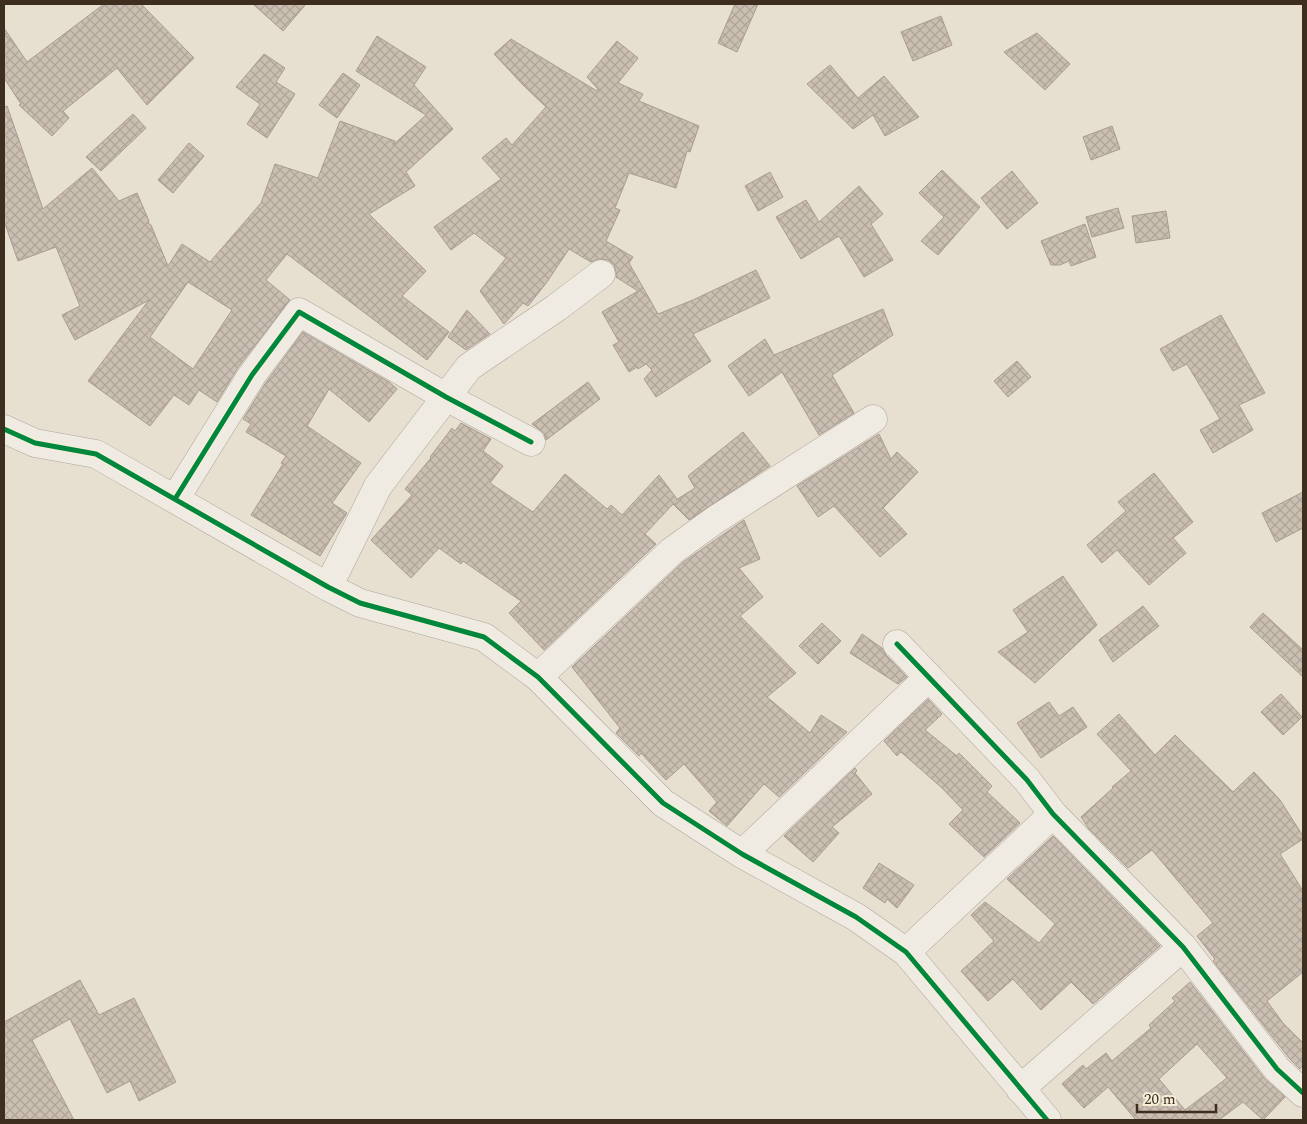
<svg xmlns="http://www.w3.org/2000/svg" width="1307" height="1124" viewBox="0 0 1307 1124" font-family="Spectral,serif">
<style>
.building{fill:url(#building-cross-hatch);stroke:#a89c90;fill-rule:evenodd}
.lines{fill:none;stroke-linecap:round;stroke-linejoin:round}
.minor-casing{stroke:#ada599;stroke-width:29}
.minor{stroke:#efebe3;stroke-width:28}
.cycleway-casing{stroke:#f7eed8;stroke-width:8}
.cycleway{stroke:#00873e;stroke-width:5}
</style>
<defs>
<pattern id="building-cross-hatch" width="8" height="8" patternUnits="userSpaceOnUse" patternTransform="scale(1.25)"><rect width="8" height="8" fill="#cbbfb2"/><path d="M0 0l8 8M0 8l8-8" fill="none" stroke="#afa499"/></pattern>
</defs>
<rect width="100%" height="100%" fill="#e7e0d1"/>
<path class="building" d="M 104,4 L 141,4 L 194,58 L 147,105 L 117,68 L 63,111 L 69,118 L 52,136 L 19,105 L 21,104 L 4,78 L 4,28 L 27,62 Z
M 253,4 L 306,4 L 283,31 Z
M 735,4 L 758,4 L 737,52 L 718,43 Z
M 941,16 L 952,45 L 913,61 L 901,32 Z
M 1037,33 L 1070,64 L 1045,90 L 1004,52 Z
M 377,36 L 426,67 L 414,85 L 453,129 L 406,172 L 415,186 L 369,214 L 426,271 L 402,296 L 449,332 L 427,360 L 287,254 L 266,280 L 290,300 L 239,366 L 217,402 L 199,390 L 189,405 L 174,395 L 150,426 L 88,381 L 149,300 L 75,340 L 62,315 L 80,306 L 56,247 L 18,261 L 4,221 L 4,107 L 7,106 L 43,209 L 92,168 L 119,201 L 137,193 L 149,221 L 148,223 L 151,225 L 168,266 L 182,244 L 210,262 L 261,203 L 275,164 L 318,178 L 340,121 L 395,141 L 393,145 L 426,115 L 356,71 ZM 188,282 L 232,310 L 193,369 L 150,337 Z
M 511,39 L 597,91 L 598,89 L 587,77 L 617,41 L 638,58 L 618,83 L 643,94 L 639,101 L 699,126 L 690,152 L 687,151 L 676,188 L 629,173 L 615,208 L 620,210 L 606,241 L 633,257 L 629,263 L 658,314 L 693,300 L 756,270 L 770,298 L 693,334 L 711,361 L 656,397 L 644,379 L 652,370 L 646,364 L 638,369 L 637,367 L 629,372 L 613,345 L 619,342 L 602,312 L 638,291 L 616,277 L 616,272 L 614,265 L 608,260 L 599,259 L 591,262 L 569,249 L 547,282 L 528,306 L 523,303 L 504,324 L 480,291 L 506,258 L 474,233 L 451,250 L 434,227 L 501,179 L 482,158 L 506,138 L 512,145 L 546,107 L 524,86 L 494,54 Z
M 264,54 L 285,68 L 276,82 L 295,94 L 267,138 L 247,124 L 260,104 L 236,87 Z
M 830,65 L 858,98 L 884,76 L 919,117 L 885,136 L 873,115 L 853,129 L 807,84 Z
M 343,73 L 360,85 L 337,118 L 319,105 Z
M 133,114 L 146,128 L 101,171 L 86,157 Z
M 1112,126 L 1120,149 L 1091,160 L 1083,137 Z
M 189,143 L 204,156 L 173,193 L 158,180 Z
M 942,170 L 980,207 L 938,255 L 921,241 L 944,217 L 919,193 Z
M 1012,171 L 1038,203 L 1007,229 L 981,198 Z
M 770,172 L 783,197 L 758,211 L 745,186 Z
M 859,186 L 883,214 L 871,224 L 893,260 L 864,277 L 839,236 L 801,259 L 776,217 L 806,200 L 819,222 Z
M 1118,208 L 1124,228 L 1092,237 L 1086,217 Z
M 1166,211 L 1170,238 L 1136,243 L 1132,216 Z
M 1085,224 L 1096,257 L 1071,266 L 1069,261 L 1060,265 L 1051,265 L 1041,241 Z
M 883,309 L 893,335 L 832,375 L 854,413 L 819,435 L 782,372 L 749,396 L 728,366 L 765,339 L 774,355 Z
M 467,310 L 490,334 L 466,350 L 448,337 Z
M 1221,315 L 1265,393 L 1239,405 L 1253,430 L 1213,453 L 1200,430 L 1220,419 L 1187,364 L 1173,371 L 1160,349 Z
M 303,332 L 389,382 L 397,389 L 369,422 L 329,389 L 307,426 L 361,463 L 332,503 L 347,513 L 320,556 L 251,515 L 283,464 L 281,463 L 286,456 L 246,432 L 251,424 L 243,419 L 265,384 Z
M 1017,361 L 1031,377 L 1008,397 L 994,381 Z
M 588,382 L 600,399 L 546,440 L 544,433 L 532,424 Z
M 461,423 L 491,439 L 483,451 L 503,466 L 490,483 L 533,512 L 565,474 L 607,509 L 611,505 L 622,515 L 659,475 L 677,499 L 676,500 L 695,488 L 688,476 L 743,432 L 770,466 L 689,520 L 673,504 L 645,534 L 656,544 L 544,650 L 509,613 L 521,601 L 463,561 L 461,564 L 439,548 L 411,578 L 371,540 L 412,495 L 405,489 L 431,458 L 430,457 L 452,428 L 455,431 Z
M 879,434 L 891,459 L 897,452 L 918,472 L 883,508 L 907,534 L 880,557 L 834,506 L 818,517 L 797,486 Z
M 1154,473 L 1193,522 L 1173,538 L 1186,553 L 1149,585 L 1117,550 L 1102,563 L 1087,545 L 1126,511 L 1118,502 Z
M 1303,492 L 1303,528 L 1276,542 L 1262,513 Z
M 744,520 L 760,559 L 739,568 L 763,597 L 740,616 L 796,673 L 767,697 L 810,733 L 821,715 L 847,732 L 779,797 L 764,784 L 727,826 L 709,811 L 717,802 L 684,764 L 666,780 L 641,753 L 639,756 L 616,733 L 620,728 L 572,667 L 682,563 Z
M 1063,576 L 1097,625 L 1035,683 L 998,652 L 1028,632 L 1013,610 Z
M 1143,606 L 1159,626 L 1113,662 L 1099,640 Z
M 1263,613 L 1303,650 L 1303,677 L 1250,627 Z
M 822,623 L 841,641 L 818,664 L 799,646 Z
M 862,634 L 882,648 L 886,655 L 907,677 L 898,684 L 850,653 Z
M 1281,694 L 1302,717 L 1283,735 L 1261,712 Z
M 928,699 L 942,714 L 925,730 L 957,756 L 959,753 L 992,786 L 987,792 L 1020,823 L 984,857 L 949,824 L 963,810 L 942,788 L 901,752 L 897,756 L 884,741 Z
M 1049,702 L 1059,716 L 1073,707 L 1087,727 L 1041,758 L 1017,723 Z
M 1119,714 L 1155,755 L 1175,735 L 1233,792 L 1254,772 L 1280,800 L 1303,836 L 1303,839 L 1280,854 L 1303,891 L 1303,972 L 1267,1001 L 1283,1023 L 1303,1043 L 1303,1065 L 1300,1069 L 1289,1058 L 1213,961 L 1215,959 L 1197,936 L 1213,923 L 1152,850 L 1128,868 L 1089,829 L 1081,817 L 1113,788 L 1112,787 L 1131,771 L 1097,734 Z
M 855,768 L 857,771 L 855,773 L 872,794 L 832,827 L 839,833 L 813,862 L 784,836 Z
M 1053,836 L 1160,946 L 1093,1004 L 1071,982 L 1041,1010 L 1013,979 L 988,1001 L 961,971 L 994,941 L 971,915 L 985,902 L 1039,943 L 1055,924 L 1007,879 Z
M 879,863 L 914,885 L 897,908 L 887,899 L 885,903 L 863,888 Z
M 80,980 L 99,1015 L 134,998 L 176,1082 L 139,1101 L 130,1081 L 107,1093 L 70,1019 L 32,1040 L 74,1120 L 4,1120 L 4,1022 Z
M 1190,982 L 1265,1079 L 1285,1097 L 1263,1120 L 1243,1102 L 1219,1120 L 1136,1120 L 1108,1087 L 1084,1108 L 1062,1084 L 1083,1065 L 1086,1069 L 1106,1053 L 1112,1061 L 1151,1028 L 1149,1025 L 1175,1001 L 1172,998 ZM 1197,1044 L 1227,1078 L 1185,1110 L 1159,1079 Z"/>
<g class="lines">
<g class="minor-casing">
<path id="minor" d="M 4,429 L 35,443 L 96,454 L 328,587 L 360,603 L 484,637 L 538,677 L 663,803 L 742,854 L 856,917 L 906,952 L 1047,1120
M 175,499 L 252,375 L 299,312 L 446,397 L 531,442
M 328,587 L 378,486 L 469,367 L 556,308 L 601,274
M 897,644 L 1027,780 L 1053,814 L 1183,947 L 1277,1069 L 1303,1093
M 538,677 L 672,551 L 715,520 L 873,419
M 742,854 L 929,677
M 906,952 L 1053,814
M 1020,1089 L 1183,947"/>
</g>
<use href="#minor" class="minor"/>
<g class="cycleway-casing">
<path id="cycleway" d="M 4,429 L 35,443 L 96,454 L 328,587 L 360,603 L 484,637 L 538,677 L 663,803 L 742,854 L 856,917 L 906,952 L 1047,1120
M 175,499 L 252,375 L 299,312 L 446,397 L 531,442
M 897,644 L 1027,780 L 1053,814 L 1183,947 L 1277,1069 L 1303,1093"/>
</g>
<use href="#cycleway" class="cycleway"/>
</g>
<rect width="1307" height="1124" fill="none" stroke="#3d2e20" stroke-width="10"/>
<path d="M1137 1104v8h79v-8" fill="none" stroke="#3d2e20" stroke-width="2.5"/>
<text x="1144" y="1104" font-size="15" fill="#3d2e20" stroke="#f7eed8" stroke-width="4" paint-order="stroke">20 m</text>
</svg>
